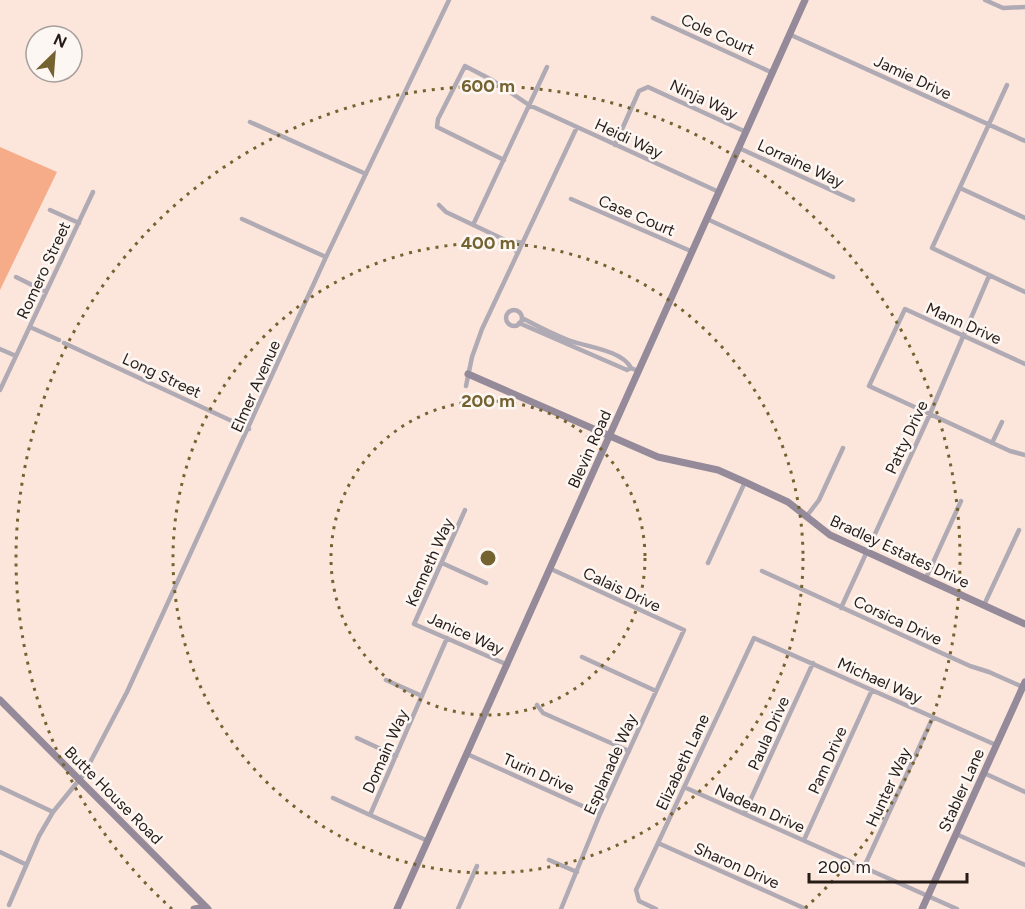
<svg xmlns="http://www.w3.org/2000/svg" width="1025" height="909" viewBox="0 0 1025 909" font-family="Figtree,sans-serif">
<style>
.green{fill:#f6ac89}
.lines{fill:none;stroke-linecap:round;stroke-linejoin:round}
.street{stroke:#b0aab4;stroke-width:4.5}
.secondary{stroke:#948a99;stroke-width:7}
.ring{fill:none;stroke:#746331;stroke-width:3;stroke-dasharray:3 6}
.labels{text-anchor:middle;stroke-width:5;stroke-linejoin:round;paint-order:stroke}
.street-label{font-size:16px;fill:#261c17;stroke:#fdf7f4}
.centre{fill:#746331;stroke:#fdf7f4;stroke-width:3}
.ring-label{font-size:18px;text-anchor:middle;font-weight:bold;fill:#746331;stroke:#fdf7f4;stroke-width:5;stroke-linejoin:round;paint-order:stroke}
</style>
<rect width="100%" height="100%" fill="#fce6db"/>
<path class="green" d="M 0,147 L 57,172 L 0,290 Z"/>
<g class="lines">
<path class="street" d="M 985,0 L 1003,8 L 1025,7
M 653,18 L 773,73
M 791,35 L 1025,141
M 1007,85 L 932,248 L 1025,292
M 250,122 L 366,174
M 615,145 L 639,91 L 648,87 L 746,132
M 739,148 L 853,200
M 504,160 L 437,127 L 438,119 L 465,66 L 492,80 L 529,105 L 719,192
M 960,188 L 1025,218
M 571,199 L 693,252
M 439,205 L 446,212 L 505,240 L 523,243
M 50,210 L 79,223
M 242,219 L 326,257
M 707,219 L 833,277
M 473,225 L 547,67
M 505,240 L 518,253
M 16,277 L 46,292
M506 318a8 8 0 1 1 16 0a8 8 0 1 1-16 0Z
M 522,318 C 537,326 553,334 568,340 C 586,347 622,350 631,368
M 519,323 L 627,370 L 631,368 L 638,371
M 30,327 L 59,340
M 64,343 L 249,429
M 0,349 L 16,356
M 1025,364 L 905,309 L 869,386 L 1010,451 L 1025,455
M 466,386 L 472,357 L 482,329 L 577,127
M 0,390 L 93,192
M 992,443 L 1002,422
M 465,510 L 414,624 L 508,665
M 806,517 L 819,500 L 843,448
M 442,563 L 486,583
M 708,563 L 745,482
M 551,569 L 684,630 L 600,814 L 561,909
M 762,571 L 970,666 L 989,672 L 1025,688
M 926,578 L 961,501
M 984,605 L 1019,530
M 841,608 L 930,414 L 989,276
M 582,657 L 656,691
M 386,680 L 422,696
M 537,705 L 543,713 L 629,751
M 357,738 L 396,756
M 467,754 L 600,814
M 984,773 L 1025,792
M 0,787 L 53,812
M 684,787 L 957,909
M 333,798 L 370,815
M 744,814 L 813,663
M 956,834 L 1025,865
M 804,840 L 872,690
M 428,841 L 370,815 L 447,638
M 658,843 L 806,909
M 0,852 L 25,864
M 549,860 L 577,872
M 864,867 L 933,717
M 9,905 L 39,836 L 53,812 L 84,774 L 127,692 L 326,257 L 449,0
M 458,909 L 477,866
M 656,909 L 639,901 L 636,890 L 754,638 L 996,745"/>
<path class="secondary" d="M 468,374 L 658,457 L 718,470 L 745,482 L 788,502 L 830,535 L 1025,624
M 0,700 L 208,909
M 194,909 L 206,907
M 397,909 L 805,0
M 922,909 L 1025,682"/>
</g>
<g class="ring">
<circle cx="488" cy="558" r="157"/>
<circle cx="488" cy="558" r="315"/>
<path d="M172 909A472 472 0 1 1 804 909"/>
</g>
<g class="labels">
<g class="street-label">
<text transform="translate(718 34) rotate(24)" y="6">Cole Court</text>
<text transform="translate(913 77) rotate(25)" y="6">Jamie Drive</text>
<text transform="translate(704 99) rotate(25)" y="6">Ninja Way</text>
<text transform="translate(629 138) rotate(25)" y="6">Heidi Way</text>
<text transform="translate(801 163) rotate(25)" y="6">Lorraine Way</text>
<text transform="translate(637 215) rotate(23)" y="6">Case Court</text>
<text transform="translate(43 270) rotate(-65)" y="6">Romero Street</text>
<text transform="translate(964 323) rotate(24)" y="6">Mann Drive</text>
<text transform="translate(162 375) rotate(25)" y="6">Long Street</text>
<text transform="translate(255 386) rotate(-66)" y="6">Elmer Avenue</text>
<text transform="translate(906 437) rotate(-65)" y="6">Patty Drive</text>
<text transform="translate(589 449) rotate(-66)" y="6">Blevin Road</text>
<text transform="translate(900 551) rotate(25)" y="6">Bradley Estates Drive</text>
<text transform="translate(429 562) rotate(-66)" y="6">Kenneth Way</text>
<text transform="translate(622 589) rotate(25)" y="6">Calais Drive</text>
<text transform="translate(898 620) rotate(25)" y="6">Corsica Drive</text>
<text transform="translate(466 633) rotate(24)" y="6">Janice Way</text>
<text transform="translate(880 680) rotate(24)" y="6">Michael Way</text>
<text transform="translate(768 733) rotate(-66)" y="6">Paula Drive</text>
<text transform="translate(385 751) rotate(-66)" y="6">Domain Way</text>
<text transform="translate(827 760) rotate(-66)" y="6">Pam Drive</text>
<text transform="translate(682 762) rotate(-65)" y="6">Elizabeth Lane</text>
<text transform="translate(610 764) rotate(-66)" y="6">Esplanade Way</text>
<text transform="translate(539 773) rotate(24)" y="6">Turin Drive</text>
<text transform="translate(888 787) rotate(-65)" y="6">Hunter Way</text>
<text transform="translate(961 790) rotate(-66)" y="6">Stabler Lane</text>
<text transform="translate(114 795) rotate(45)" y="6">Butte House Road</text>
<text transform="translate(760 808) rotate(24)" y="6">Nadean Drive</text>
<text transform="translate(737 865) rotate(24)" y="6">Sharon Drive</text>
</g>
</g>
<circle cx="488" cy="558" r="9" class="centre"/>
<g class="ring-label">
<text x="488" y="92">600 m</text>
<text x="488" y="249">400 m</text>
<text x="488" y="407">200 m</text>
</g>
<g transform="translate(54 54) rotate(25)"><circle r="28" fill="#fdf7f4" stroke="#a79f9c" stroke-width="1.5"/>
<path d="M0-4.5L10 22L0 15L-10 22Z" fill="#746331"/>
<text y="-9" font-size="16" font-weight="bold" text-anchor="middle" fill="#261c17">N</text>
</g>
<path d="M809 873v9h158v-9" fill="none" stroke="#261c17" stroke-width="3"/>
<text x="818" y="873" font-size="18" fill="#261c17" stroke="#fdf7f4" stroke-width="4.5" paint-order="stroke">200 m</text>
</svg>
